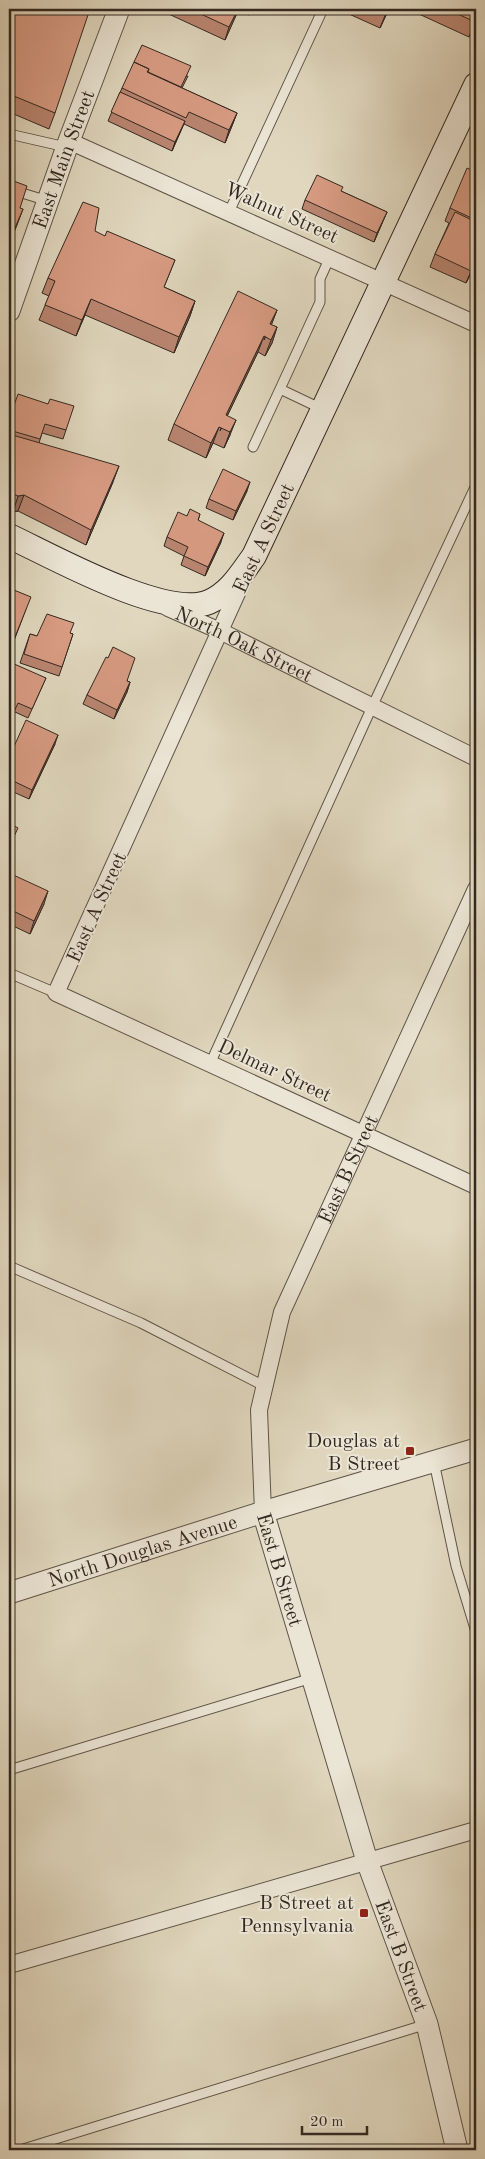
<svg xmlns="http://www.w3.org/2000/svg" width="485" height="2159" viewBox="0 0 485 2159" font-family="'Old Standard TT',serif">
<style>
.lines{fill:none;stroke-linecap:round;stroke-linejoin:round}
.service-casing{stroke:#5e5448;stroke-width:11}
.minor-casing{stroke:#5e5448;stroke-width:18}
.tertiary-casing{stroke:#5e5448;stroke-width:23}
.secondary-casing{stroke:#332821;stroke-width:26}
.service{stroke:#ebe5d5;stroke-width:9}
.minor{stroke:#ebe5d5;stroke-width:16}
.tertiary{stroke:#ebe5d5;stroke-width:21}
.secondary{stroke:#ebe5d5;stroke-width:24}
.wall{fill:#b98570;stroke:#332821}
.shaded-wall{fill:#966c5b;stroke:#332821}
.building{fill:#d79b82;stroke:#332821}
.poi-dot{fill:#8f2418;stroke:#ebe5d5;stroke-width:2}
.labels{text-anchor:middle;stroke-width:4;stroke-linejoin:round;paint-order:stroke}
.street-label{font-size:20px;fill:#332821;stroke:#ebe5d5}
.poi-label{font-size:20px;fill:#332821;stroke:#ebe5d5;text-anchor:end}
</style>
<rect width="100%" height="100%" fill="#e0d7be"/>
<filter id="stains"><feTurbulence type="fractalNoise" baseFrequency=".004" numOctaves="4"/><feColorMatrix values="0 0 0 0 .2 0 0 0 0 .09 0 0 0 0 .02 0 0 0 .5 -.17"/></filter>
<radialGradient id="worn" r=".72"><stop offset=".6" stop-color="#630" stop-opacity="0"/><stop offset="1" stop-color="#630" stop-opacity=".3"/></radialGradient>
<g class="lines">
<g class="service-casing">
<path id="service" d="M 9,134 L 66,147
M 9,189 L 48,201
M 229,212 L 323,9
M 280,389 L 320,302 L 320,279 L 330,257
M 253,447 L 280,389 L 322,409
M 9,973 L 56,993
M 210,1064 L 372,707 L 476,485
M 9,1266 L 141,1323 L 264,1386
M 434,1462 L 456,1566 L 476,1632
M 9,1770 L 312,1678
M 20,2150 L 427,2024"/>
</g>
<g class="minor-casing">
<g id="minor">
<path d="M 69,141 L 476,324"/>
<path d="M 243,580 L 56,993 L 476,1186"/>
<path id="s1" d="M 168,608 L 220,631 L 476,758"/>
<path id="s2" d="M 263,1512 L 259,1410 L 282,1312 L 476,889"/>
<path d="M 9,1965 L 476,1830"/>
</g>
</g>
<g class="tertiary-casing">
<g id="tertiary">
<path id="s3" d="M 9,311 L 69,141 L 119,9"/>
<path id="s4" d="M 263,1512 L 367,1861 L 427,2024 L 457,2150"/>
<path id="s5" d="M 9,1593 L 263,1512 L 476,1449"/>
</g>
</g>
<g class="secondary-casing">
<path id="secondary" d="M 9,536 C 52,556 165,620 209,602 C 230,593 241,574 254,556 L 476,85"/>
</g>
<use href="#service" class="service"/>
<use href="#minor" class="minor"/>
<use href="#tertiary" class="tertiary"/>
<use href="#secondary" class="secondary"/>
</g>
<path class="wall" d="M 9,9 L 55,113 L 49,129 L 9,112 Z
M 160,9 L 252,9 L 249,15 L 238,10 L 225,40 L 160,10 Z
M 297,9 L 311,9 L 309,14 Z
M 338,9 L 389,9 L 380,28 Z
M 408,9 L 476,9 L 476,22 L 469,37 Z
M 188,76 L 182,88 L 237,113 L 225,143 L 184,124 L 172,151 L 108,121 L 122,88 Z
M 476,172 L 476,278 L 470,275 L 466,283 L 430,267 L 435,254 L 449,223 L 445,221 L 450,208 Z
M 341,191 L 387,212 L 374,242 L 302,209 L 305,200 Z
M 105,236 L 175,260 L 164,287 L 195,301 L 190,316 L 174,353 L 85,315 L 76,336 L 39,320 L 49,296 L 42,293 L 48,278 Z
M 277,310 L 271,325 L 277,327 L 272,343 L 265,356 L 258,352 L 227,416 L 230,435 L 224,448 L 213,443 L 206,458 L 168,440 L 174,424 Z
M 9,410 L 66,430 L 63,439 L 42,433 L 39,443 L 113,482 L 86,545 L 18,511 L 13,512 L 9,510 Z
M 247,491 L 233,520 L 206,508 L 209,499 Z
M 200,514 L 198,521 L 221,542 L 205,576 L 181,565 L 184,556 L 164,546 L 167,537 L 187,516 Z
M 9,588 L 26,609 L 9,654 Z
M 70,633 L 73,634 L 59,676 L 20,663 L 30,634 L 37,636 Z
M 108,658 L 127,681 L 130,682 L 127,692 L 114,719 L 83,704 L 87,695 Z
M 9,670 L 46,678 L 28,718 L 15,712 L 10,723 L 9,723 Z
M 55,744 L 29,799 L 9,790 L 9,766 L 10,763 L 9,762 L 9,759 L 11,753 Z
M 9,873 L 44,904 L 30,934 L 9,924 Z"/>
<path class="shaded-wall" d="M 238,9 L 239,9 L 225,40 L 229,27 Z
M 388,9 L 389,9 L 380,28 L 386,13 Z
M 476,18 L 476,22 L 469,37 L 475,22 Z
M 237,113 L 232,126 L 225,143 L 229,130 Z
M 185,121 L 181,130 L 172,151 L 175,142 Z
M 23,209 L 17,225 L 9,245 L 9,242 Z
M 387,212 L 383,221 L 374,242 L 377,233 Z
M 475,262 L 470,275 L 466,283 L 471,271 Z
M 91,299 L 85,315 L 76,336 L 82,320 Z
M 195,301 L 190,316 L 174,353 L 179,337 Z
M 277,310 L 271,326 L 264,340 L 270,324 Z
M 277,327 L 272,343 L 265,356 L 271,340 Z
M 264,336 L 258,352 L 220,431 L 226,415 Z
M 236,420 L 230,435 L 224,448 L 230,432 Z
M 219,427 L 213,443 L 206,458 L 211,443 Z
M 119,466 L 113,482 L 86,545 L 91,530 Z
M 250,482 L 247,491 L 233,520 L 236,511 Z
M 24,495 L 18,511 L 13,512 L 18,496 Z
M 224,533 L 221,542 L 205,576 L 208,567 Z
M 130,682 L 127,692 L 114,719 L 117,710 Z
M 58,735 L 55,744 L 29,799 L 32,790 Z
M 11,753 L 14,754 L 11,763 L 9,762 L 9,759 Z
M 48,891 L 44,904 L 30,934 L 34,921 Z"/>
<path class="building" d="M 9,9 L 90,9 L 55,113 L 9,94 Z
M 190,9 L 238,9 L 229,27 Z
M 378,9 L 388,9 L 386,13 Z
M 447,9 L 476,9 L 476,18 L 475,22 Z
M 142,45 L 191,66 L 181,87 L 148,72 L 149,69 L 134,62 Z
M 134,62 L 149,69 L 147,72 L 237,113 L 229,130 L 189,112 L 186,118 L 122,88 Z
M 120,92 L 185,121 L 175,142 L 111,112 Z
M 467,168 L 476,172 L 476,220 L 450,208 Z
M 317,175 L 343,187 L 341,191 L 387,212 L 377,233 L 305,200 Z
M 11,180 L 27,186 L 20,208 L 23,209 L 9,242 L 9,187 Z
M 83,202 L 99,208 L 95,231 L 105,236 L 107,231 L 175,260 L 164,287 L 195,301 L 179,337 L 91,299 L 82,320 L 45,305 L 55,281 L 48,278 Z
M 455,212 L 476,222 L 476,263 L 475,262 L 471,271 L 435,254 Z
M 238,291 L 277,310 L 270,324 L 277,327 L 271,340 L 264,336 L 226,415 L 236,420 L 230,432 L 219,427 L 211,443 L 174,424 Z
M 18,394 L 48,404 L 50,399 L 74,406 L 66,430 L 45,424 L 40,439 L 9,430 L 9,410 L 12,411 Z
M 9,434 L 119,466 L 91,530 L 24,495 L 18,496 L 9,492 Z
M 223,469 L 250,482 L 236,511 L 209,499 Z
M 190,509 L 200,514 L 198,520 L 224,533 L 208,567 L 184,556 L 188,547 L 167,537 L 178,512 L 187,516 Z
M 9,588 L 31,597 L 13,642 L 9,641 Z
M 47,614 L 74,623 L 70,633 L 73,634 L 62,667 L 24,654 L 30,634 L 37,636 Z
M 113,647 L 135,658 L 127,681 L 130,682 L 117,710 L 87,695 L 106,657 L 108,658 Z
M 12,663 L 46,678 L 32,709 L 18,703 L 13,714 L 9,712 L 9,670 Z
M 26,720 L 58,735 L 32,790 L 9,779 L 9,766 L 14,754 L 11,753 Z
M 9,823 L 18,828 L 9,847 Z
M 9,873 L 48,891 L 34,921 L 9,909 Z"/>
<g class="poi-dot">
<rect x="405" y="1446" width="10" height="10" rx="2.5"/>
<rect x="359" y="1908" width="10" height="10" rx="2.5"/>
</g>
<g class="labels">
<g class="street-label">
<text dy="7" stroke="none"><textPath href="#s3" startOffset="161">East Main Street</textPath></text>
<text transform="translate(282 212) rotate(24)" y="7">Walnut Street</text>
<text transform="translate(263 538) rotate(-65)" y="7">East A Street</text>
<text dy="7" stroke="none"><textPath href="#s1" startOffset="84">North Oak Street</textPath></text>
<text transform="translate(96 907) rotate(-66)" y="7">East A Street</text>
<text transform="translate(275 1070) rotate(25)" y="7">Delmar Street</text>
<text dy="7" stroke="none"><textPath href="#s2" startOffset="360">East B Street</textPath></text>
<text dy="7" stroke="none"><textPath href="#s5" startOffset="140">North Douglas Avenue</textPath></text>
<text dy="7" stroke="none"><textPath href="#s4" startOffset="60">East B Street</textPath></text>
<text dy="7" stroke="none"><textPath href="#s4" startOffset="465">East B Street</textPath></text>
</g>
<g class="poi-label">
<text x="400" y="1447">Douglas at<tspan x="400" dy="23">B Street</tspan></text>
<text x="354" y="1909">B Street at<tspan x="354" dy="23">Pennsylvania</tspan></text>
</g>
</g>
<rect width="485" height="2159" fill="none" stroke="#e0d7be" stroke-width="30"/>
<rect x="10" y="10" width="465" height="2139" fill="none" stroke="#332821" stroke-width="2.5"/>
<rect x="15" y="15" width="455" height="2129" fill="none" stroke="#332821"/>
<path d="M302 2126v8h65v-8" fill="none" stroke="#332821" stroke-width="2.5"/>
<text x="310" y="2126" font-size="15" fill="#332821" stroke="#ebe5d5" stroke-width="4" paint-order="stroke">20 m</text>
<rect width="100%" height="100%" filter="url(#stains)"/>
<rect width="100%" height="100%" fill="url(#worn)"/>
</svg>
